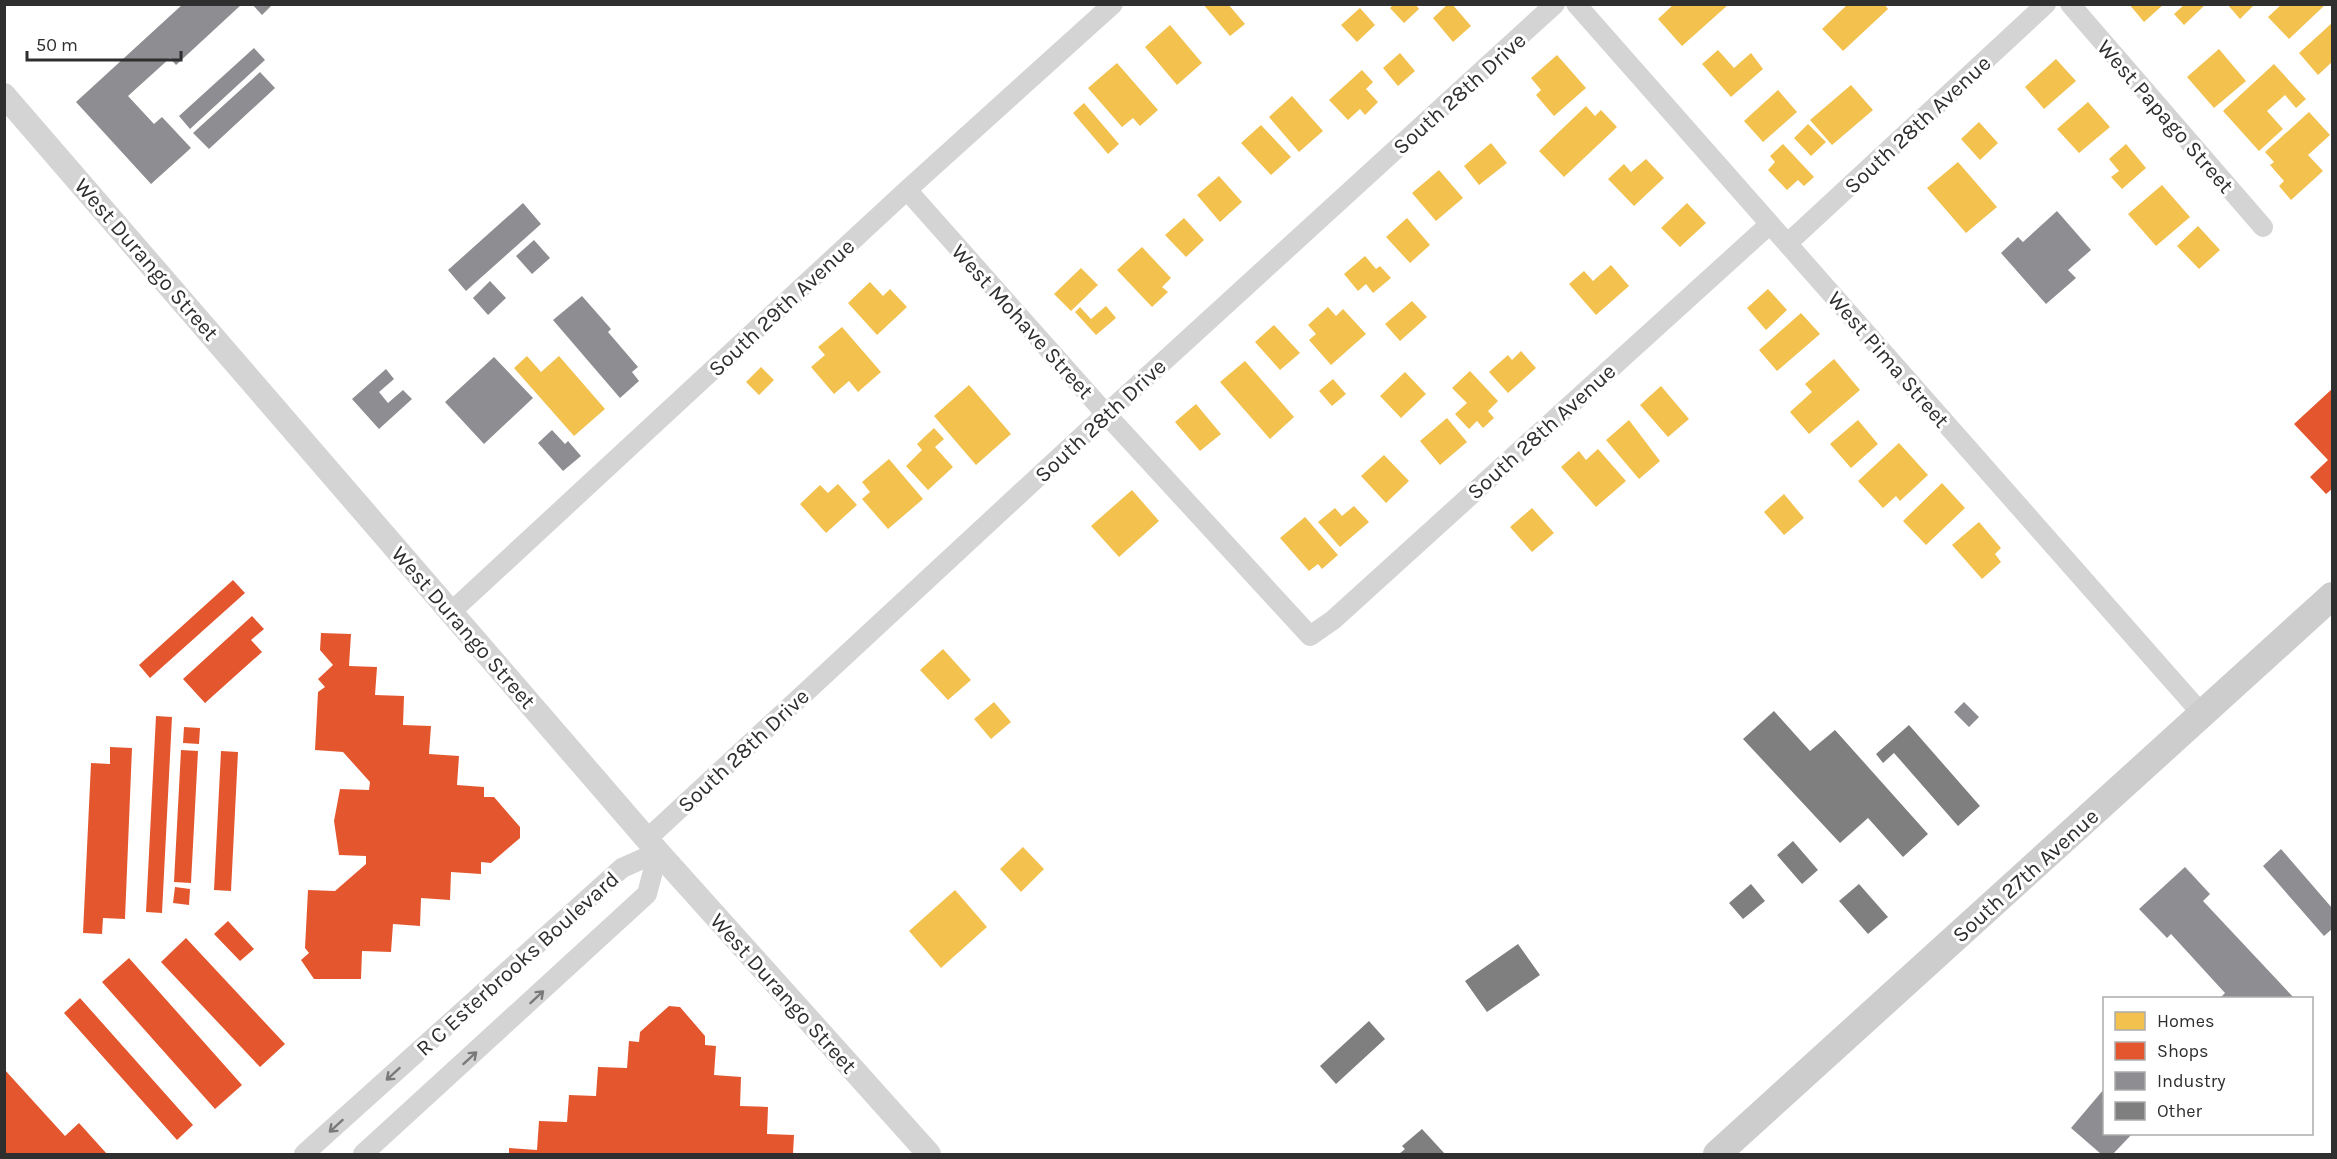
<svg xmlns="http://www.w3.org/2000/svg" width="2337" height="1159" viewBox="0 0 2337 1159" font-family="Karla,sans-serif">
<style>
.homes{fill:#f2c14e}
.shops{fill:#e4572e}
.industry{fill:#8d8d92}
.building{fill:#7f7f7f}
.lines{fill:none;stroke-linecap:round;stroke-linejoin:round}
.minor{stroke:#d4d4d4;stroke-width:20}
.tertiary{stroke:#d4d4d4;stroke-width:24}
.secondary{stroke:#cdcdcd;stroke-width:28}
.oneway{stroke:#797979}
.labels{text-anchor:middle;stroke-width:6;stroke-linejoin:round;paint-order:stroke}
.street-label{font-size:22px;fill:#2f2f2f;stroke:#fff}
</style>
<rect width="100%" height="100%" fill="#fff"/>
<path class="homes" d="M 1203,4 L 1228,4 L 1245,24 L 1230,36 Z
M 1394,4 L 1415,4 L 1419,9 L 1404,23 L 1390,8 Z
M 1448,4 L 1452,4 L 1471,26 L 1453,42 L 1433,18 Z
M 1674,4 L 1729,4 L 1682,46 L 1658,19 Z
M 1848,4 L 1884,4 L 1888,9 L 1843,51 L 1822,29 Z
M 2129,4 L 2164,4 L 2144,22 Z
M 2185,4 L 2206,4 L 2184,25 L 2174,14 Z
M 2227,4 L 2255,4 L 2240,19 Z
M 2282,4 L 2326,4 L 2289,39 L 2268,17 Z
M 1360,8 L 1375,25 L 1357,42 L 1341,25 Z
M 2332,23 L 2332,62 L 2318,75 L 2299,53 Z
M 1170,25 L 1202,63 L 1177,85 L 1145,47 Z
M 2219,49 L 2246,81 L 2214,108 L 2187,77 Z
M 1718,50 L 1734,68 L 1751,53 L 1763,69 L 1731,97 L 1702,64 Z
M 1400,53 L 1415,71 L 1398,86 L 1383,68 Z
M 1557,55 L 1586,88 L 1554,116 L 1536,95 L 1541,90 L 1531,78 Z
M 2056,59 L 2076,81 L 2044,109 L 2025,87 Z
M 1117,63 L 1158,110 L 1140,126 L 1133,118 L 1122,127 L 1088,88 Z
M 2274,64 L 2306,99 L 2296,108 L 2285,95 L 2267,111 L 2283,129 L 2259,151 L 2223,111 Z
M 1362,70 L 1373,82 L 1366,89 L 1378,102 L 1365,115 L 1360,109 L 1348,120 L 1329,100 Z
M 1851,85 L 1873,110 L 1832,145 L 1810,120 Z
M 1778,90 L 1797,112 L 1763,142 L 1744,121 Z
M 1292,96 L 1323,131 L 1299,152 L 1269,117 Z
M 2088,102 L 2110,127 L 2079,153 L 2057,129 Z
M 1084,103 L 1119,144 L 1108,154 L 1073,113 Z
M 1586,106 L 1595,116 L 1601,110 L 1617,127 L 1564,177 L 1539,151 Z
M 2309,112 L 2330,135 L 2308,155 L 2323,171 L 2291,200 L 2279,186 L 2284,181 L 2270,165 L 2274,162 L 2265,152 Z
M 1979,122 L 1998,143 L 1980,160 L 1961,139 Z
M 1808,124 L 1826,142 L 1811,156 L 1794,138 Z
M 1261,125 L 1291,157 L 1271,175 L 1241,143 Z
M 1491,143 L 1507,163 L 1479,185 L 1464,166 Z
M 1783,144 L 1814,177 L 1804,186 L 1798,180 L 1787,190 L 1768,170 L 1775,162 L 1770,156 Z
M 2126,144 L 2146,168 L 2122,189 L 2111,177 L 2119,171 L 2109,159 Z
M 1646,159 L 1664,178 L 1634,206 L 1608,179 L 1624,164 L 1631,172 Z
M 1958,162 L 1997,207 L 1966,233 L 1927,188 Z
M 1439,170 L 1463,198 L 1436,221 L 1412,193 Z
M 1219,176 L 1242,202 L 1220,222 L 1197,195 Z
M 2162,185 L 2190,217 L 2156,246 L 2128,214 Z
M 1687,203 L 1706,223 L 1680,247 L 1661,228 Z
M 1184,218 L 1204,240 L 1186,257 L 1165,235 Z
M 1407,218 L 1430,245 L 1410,263 L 1386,237 Z
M 2198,226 L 2220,250 L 2199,269 L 2177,246 Z
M 1142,247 L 1171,278 L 1162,287 L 1168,292 L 1152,307 L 1117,270 Z
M 1365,256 L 1376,269 L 1380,266 L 1391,278 L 1373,293 L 1366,284 L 1358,291 L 1344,274 Z
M 1611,265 L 1629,286 L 1596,315 L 1569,284 L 1584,271 L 1593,281 Z
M 1081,268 L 1098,285 L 1071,311 L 1054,294 Z
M 870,282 L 883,296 L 890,289 L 907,307 L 877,335 L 848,303 Z
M 1768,289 L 1787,310 L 1766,330 L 1747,308 Z
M 1412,301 L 1427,317 L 1400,341 L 1385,324 Z
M 1106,306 L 1116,318 L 1096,335 L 1075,312 L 1080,307 L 1091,319 Z
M 1328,307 L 1336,316 L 1343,309 L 1366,334 L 1331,365 L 1309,340 L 1316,334 L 1308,325 Z
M 1801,313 L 1820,334 L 1777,371 L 1759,350 Z
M 1274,325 L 1300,353 L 1280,370 L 1255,342 Z
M 842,327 L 881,372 L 858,392 L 849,381 L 834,394 L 811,367 L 825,355 L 818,347 Z
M 1521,351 L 1536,368 L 1508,393 L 1489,372 L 1508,355 L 1512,360 Z
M 527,356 L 541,372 L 559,356 L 605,409 L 574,436 L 514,368 Z
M 1834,359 L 1860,390 L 1809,434 L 1790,412 L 1812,392 L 1805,384 Z
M 1245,361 L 1294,417 L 1270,439 L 1220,382 Z
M 761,367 L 774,380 L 759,395 L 746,382 Z
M 1470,371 L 1498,401 L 1488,411 L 1494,418 L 1483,428 L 1477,421 L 1469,429 L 1455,414 L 1467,403 L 1452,388 Z
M 1405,372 L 1426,394 L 1401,418 L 1380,396 Z
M 1333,379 L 1346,394 L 1332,406 L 1319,391 Z
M 969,385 L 1011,434 L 976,465 L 934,416 Z
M 1661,386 L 1689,419 L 1668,437 L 1640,405 Z
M 1196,404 L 1221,434 L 1200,451 L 1175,422 Z
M 1447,418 L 1467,442 L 1440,465 L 1420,441 Z
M 1629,420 L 1660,461 L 1639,479 L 1606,440 Z
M 1858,420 L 1878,444 L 1851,468 L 1830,444 Z
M 934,428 L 944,439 L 935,447 L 953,467 L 928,490 L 906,466 L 922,450 L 917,444 Z
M 1899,443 L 1928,475 L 1900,501 L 1896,496 L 1883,508 L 1858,481 Z
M 1598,449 L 1626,481 L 1596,507 L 1561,467 L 1579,451 L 1586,460 Z
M 1384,455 L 1409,481 L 1386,503 L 1361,476 Z
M 889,459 L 923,499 L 888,529 L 862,499 L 870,492 L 862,482 Z
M 1942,483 L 1965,508 L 1926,545 L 1903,521 Z
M 838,484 L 857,505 L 826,533 L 800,504 L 820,485 L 828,493 Z
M 1132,490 L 1159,521 L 1119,557 L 1091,526 Z
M 1784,494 L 1804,518 L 1784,535 L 1764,512 Z
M 1354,506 L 1369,522 L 1340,547 L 1318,522 L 1335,508 L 1342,516 Z
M 1532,508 L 1554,533 L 1532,552 L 1510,527 Z
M 1305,517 L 1338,555 L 1322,569 L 1318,564 L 1309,571 L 1280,538 Z
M 1979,522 L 2001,548 L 1995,554 L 2001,562 L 1982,579 L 1952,545 Z
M 943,649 L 971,680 L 948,700 L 920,670 Z
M 994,702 L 1011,722 L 991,739 L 974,719 Z
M 1023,847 L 1044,869 L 1021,892 L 1000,869 Z
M 955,890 L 987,927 L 941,968 L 909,931 Z"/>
<path class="shops" d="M 2332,389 L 2332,489 L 2326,494 L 2310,477 L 2328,460 L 2294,424 Z
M 233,580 L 245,593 L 150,678 L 139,665 Z
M 252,616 L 264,629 L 251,640 L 262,652 L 205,703 L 183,679 Z
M 321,633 L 351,634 L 349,666 L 377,667 L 375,695 L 404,696 L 403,725 L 431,726 L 429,754 L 459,756 L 457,785 L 484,787 L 484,797 L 494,797 L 520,827 L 520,838 L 491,863 L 481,862 L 481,874 L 451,872 L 450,900 L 421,898 L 420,926 L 393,924 L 391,952 L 362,951 L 361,979 L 314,979 L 301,960 L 309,953 L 305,948 L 308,890 L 335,891 L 366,864 L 366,856 L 339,855 L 334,821 L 340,789 L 369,790 L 370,782 L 343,752 L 315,750 L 318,692 L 325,687 L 318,679 L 333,665 L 320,650 Z
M 156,716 L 172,717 L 162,913 L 146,912 Z
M 184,727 L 200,728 L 199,744 L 183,743 Z
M 110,747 L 132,748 L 125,919 L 103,918 L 102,934 L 83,933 L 91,763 L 110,764 Z
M 181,750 L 198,751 L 191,883 L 174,882 Z
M 221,751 L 238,752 L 231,891 L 214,890 Z
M 175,887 L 190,889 L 189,905 L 173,903 Z
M 228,921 L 254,949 L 240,961 L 214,934 Z
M 186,938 L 285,1044 L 260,1067 L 161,962 Z
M 129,958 L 242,1085 L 215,1109 L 102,982 Z
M 80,998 L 193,1125 L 177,1140 L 64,1013 Z
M 669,1006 L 680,1007 L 705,1036 L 705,1045 L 716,1046 L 714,1075 L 741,1077 L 740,1106 L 768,1107 L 767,1134 L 794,1135 L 793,1154 L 509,1154 L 509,1148 L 537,1150 L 539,1121 L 567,1122 L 569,1095 L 596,1096 L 598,1067 L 627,1068 L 629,1041 L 639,1042 L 640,1032 Z
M 4,1069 L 65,1136 L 79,1123 L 107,1154 L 4,1154 Z"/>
<path class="industry" d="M 183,4 L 242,4 L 176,65 L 170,58 L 128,96 L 154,124 L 162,117 L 191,148 L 151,184 L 76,102 Z
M 252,4 L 273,4 L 262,15 Z
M 254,48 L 265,60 L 190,129 L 179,116 Z
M 260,72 L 275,88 L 209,149 L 193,133 Z
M 523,203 L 541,224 L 466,291 L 448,270 Z
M 2057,211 L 2091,250 L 2068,270 L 2076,278 L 2046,304 L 2001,253 L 2018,237 L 2023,242 Z
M 534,240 L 550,258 L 532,274 L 516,256 Z
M 490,281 L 506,298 L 488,315 L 473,298 Z
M 582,296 L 611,329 L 608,332 L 638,367 L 632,372 L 639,381 L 620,398 L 553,320 Z
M 494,357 L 533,398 L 484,444 L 445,402 Z
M 386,369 L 394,379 L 379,392 L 388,403 L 403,390 L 412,399 L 379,429 L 352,399 Z
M 552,430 L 565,444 L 568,441 L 581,456 L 563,471 L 538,443 Z
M 1964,702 L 1979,717 L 1969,727 L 1954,712 Z
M 2281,849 L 2332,908 L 2332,929 L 2324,936 L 2263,866 Z
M 2185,867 L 2210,894 L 2203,901 L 2294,998 L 2220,998 L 2225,993 L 2171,934 L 2167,938 L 2139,909 Z
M 2104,1089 L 2104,1134 L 2132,1134 L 2113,1154 L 2101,1154 L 2071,1128 Z"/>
<path class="building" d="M 1774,711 L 1810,751 L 1835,730 L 1928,834 L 1903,857 L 1868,818 L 1840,843 L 1743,739 Z
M 1909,725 L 1980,806 L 1958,826 L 1894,753 L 1883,763 L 1876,754 Z
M 1793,841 L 1818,870 L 1802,884 L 1777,855 Z
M 1751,884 L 1765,901 L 1743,919 L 1729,903 Z
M 1859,884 L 1888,917 L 1868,934 L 1839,901 Z
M 1518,944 L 1540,975 L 1487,1012 L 1465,981 Z
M 1369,1021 L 1385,1039 L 1336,1084 L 1320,1066 Z
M 1422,1129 L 1445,1154 L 1399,1154 L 1405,1149 L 1402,1146 Z"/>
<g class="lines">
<path class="minor" d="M 1576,4 L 2202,714
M 2070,4 L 2263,227
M 907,190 L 1106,414 L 1310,636 L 1333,620 L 1770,224
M 1788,243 L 2046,4
M 451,612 L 907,190 L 1113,4
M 647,839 L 1106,414 L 1555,4
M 304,1154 L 622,868 L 658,852
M 363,1154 L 647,894 L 658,852"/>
<path class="tertiary" d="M 4,95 L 658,852 L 929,1154"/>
<path class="secondary" d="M 1717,1154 L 2332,596"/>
</g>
<defs><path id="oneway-shaft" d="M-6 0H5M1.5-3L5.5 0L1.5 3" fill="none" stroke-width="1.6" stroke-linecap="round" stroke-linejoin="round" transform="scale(1.5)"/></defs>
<g class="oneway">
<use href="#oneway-shaft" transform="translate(537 997) rotate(-43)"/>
<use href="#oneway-shaft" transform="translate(470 1058) rotate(-42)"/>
<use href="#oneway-shaft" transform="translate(393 1074) rotate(138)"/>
<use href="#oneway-shaft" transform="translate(336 1126) rotate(138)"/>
</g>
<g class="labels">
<g class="street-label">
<text transform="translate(1459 93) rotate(-42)" y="8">South 28th Drive</text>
<text transform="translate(2166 116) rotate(49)" y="8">West Papago Street</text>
<text transform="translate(1917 124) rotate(-43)" y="8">South 28th Avenue</text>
<text transform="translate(147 259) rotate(49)" y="8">West Durango Street</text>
<text transform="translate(781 307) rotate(-43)" y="8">South 29th Avenue</text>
<text transform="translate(1023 321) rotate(48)" y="8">West Mohave Street</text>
<text transform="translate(1889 359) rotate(49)" y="8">West Pima Street</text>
<text transform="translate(1100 420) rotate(-43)" y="8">South 28th Drive</text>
<text transform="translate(1541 431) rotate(-42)" y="8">South 28th Avenue</text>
<text transform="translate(464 627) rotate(49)" y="8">West Durango Street</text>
<text transform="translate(743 750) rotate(-43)" y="8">South 28th Drive</text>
<text transform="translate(2025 875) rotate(-42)" y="8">South 27th Avenue</text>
<text transform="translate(517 963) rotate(-42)" y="8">R C Esterbrooks Boulevard</text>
<text transform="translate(784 993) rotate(48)" y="8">West Durango Street</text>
</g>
</g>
<rect width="2337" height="1159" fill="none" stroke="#2f2f2f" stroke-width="12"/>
<rect x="2103" y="997" width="210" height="138" fill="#ffffff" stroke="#acacac" stroke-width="1.5"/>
<rect x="2115" y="1012" width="30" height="18" fill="#f2c14e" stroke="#acacac" stroke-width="1.5"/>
<text x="2157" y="1027" font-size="18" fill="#2f2f2f">Homes</text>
<rect x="2115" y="1042" width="30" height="18" fill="#e4572e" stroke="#acacac" stroke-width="1.5"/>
<text x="2157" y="1057" font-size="18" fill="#2f2f2f">Shops</text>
<rect x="2115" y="1072" width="30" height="18" fill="#8d8d92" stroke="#acacac" stroke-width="1.5"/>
<text x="2157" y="1087" font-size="18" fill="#2f2f2f">Industry</text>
<rect x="2115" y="1102" width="30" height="18" fill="#7f7f7f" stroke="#acacac" stroke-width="1.5"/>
<text x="2157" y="1117" font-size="18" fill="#2f2f2f">Other</text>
<path d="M27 51v9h154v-9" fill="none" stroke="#2f2f2f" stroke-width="3"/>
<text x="36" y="51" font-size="18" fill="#2f2f2f" stroke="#ffffff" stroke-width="4.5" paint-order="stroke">50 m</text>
</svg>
